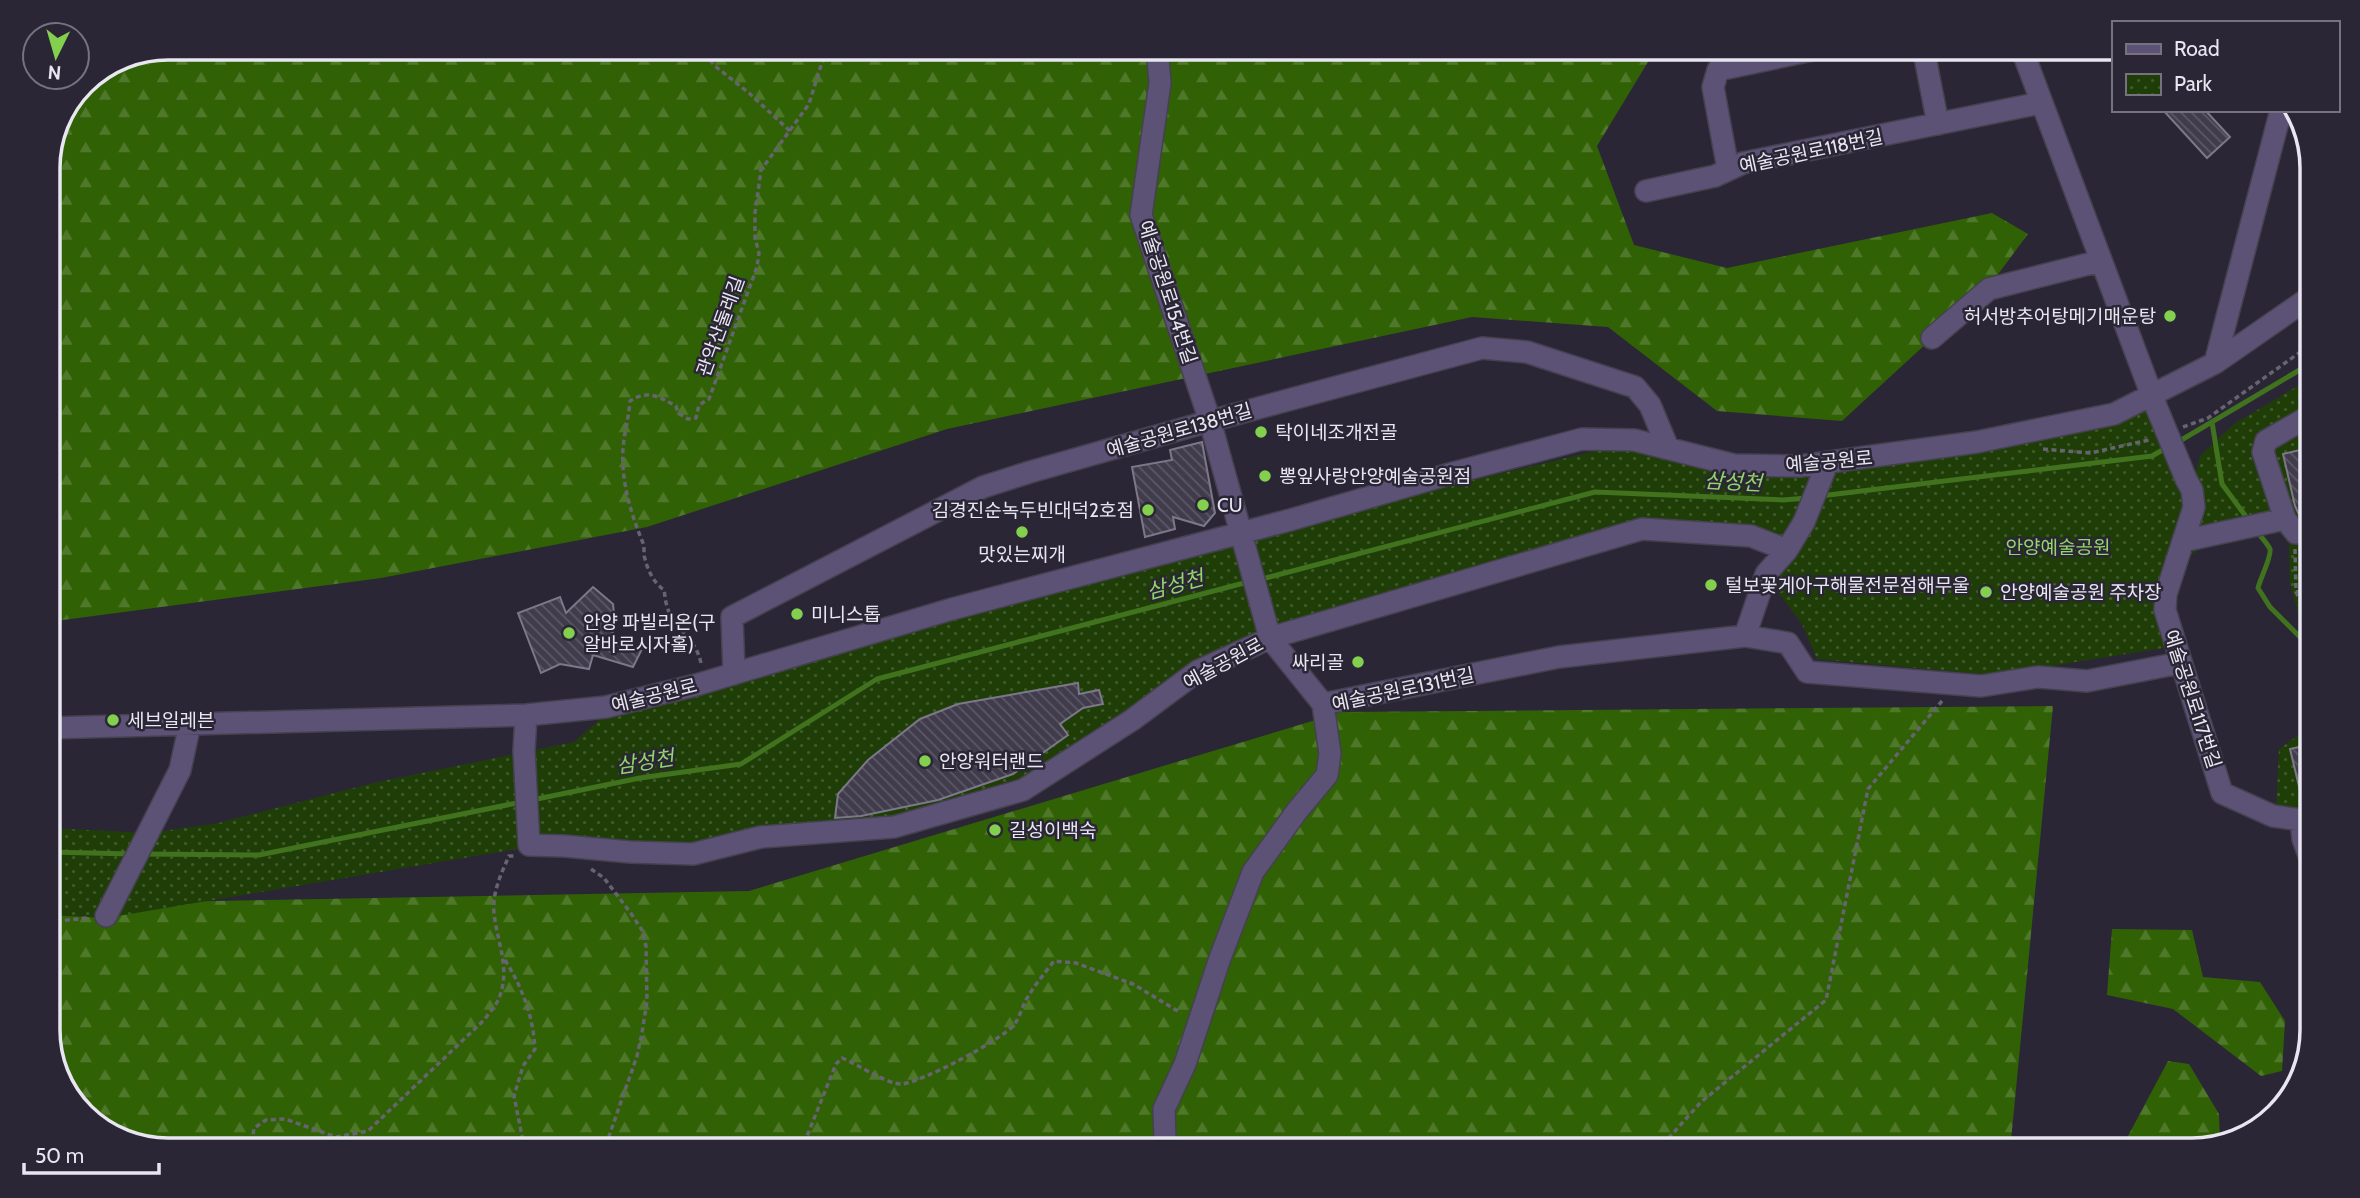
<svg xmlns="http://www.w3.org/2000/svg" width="2360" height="1198" viewBox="0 0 2360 1198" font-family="Cabin,'Noto Sans KR',sans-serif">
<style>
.forest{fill:url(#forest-firs)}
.park{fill:url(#park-dots)}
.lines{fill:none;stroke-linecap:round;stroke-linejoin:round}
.stream{stroke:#41721e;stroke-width:5}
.building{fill:url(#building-back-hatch);stroke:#7c7889;stroke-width:2}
.minor-casing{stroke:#45414f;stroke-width:24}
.path{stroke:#676471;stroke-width:3.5;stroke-dasharray:5 3.5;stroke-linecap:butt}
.minor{stroke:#5c5275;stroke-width:21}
.minor-bridge-casing{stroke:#45414f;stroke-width:24;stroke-linecap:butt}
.minor-bridge{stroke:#5c5275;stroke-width:21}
.poi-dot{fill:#83d04f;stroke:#2a2635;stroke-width:2.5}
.labels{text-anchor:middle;stroke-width:5;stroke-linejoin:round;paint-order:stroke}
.street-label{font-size:19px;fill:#e8e6f0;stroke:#2a2635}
.poi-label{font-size:19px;fill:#e8e6f0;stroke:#2a2635;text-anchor:start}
.park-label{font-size:19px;fill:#92d56a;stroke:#2a2635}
.water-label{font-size:21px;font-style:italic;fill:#92d56a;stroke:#2a2635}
.rim{fill:none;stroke:#e8e6f0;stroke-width:3.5}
</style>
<defs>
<pattern id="forest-firs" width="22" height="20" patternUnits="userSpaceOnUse" patternTransform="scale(1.75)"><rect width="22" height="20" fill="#316105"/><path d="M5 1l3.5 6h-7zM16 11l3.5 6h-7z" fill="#4f782a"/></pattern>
<pattern id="park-dots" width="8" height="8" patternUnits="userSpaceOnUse" patternTransform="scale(1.75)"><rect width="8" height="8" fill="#1f3e07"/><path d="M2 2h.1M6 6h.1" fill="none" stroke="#405a2b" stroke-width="1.8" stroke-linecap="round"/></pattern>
<pattern id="building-back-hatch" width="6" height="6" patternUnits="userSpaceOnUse" patternTransform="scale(1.75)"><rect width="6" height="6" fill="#403c4c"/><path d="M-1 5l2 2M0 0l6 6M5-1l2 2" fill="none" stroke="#5c5866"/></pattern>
</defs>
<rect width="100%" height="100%" fill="#2a2635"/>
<path class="forest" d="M 167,47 L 1657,47 L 1597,146 L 1634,245 L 1727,268 L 1992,213 L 2028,234 L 1990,285 L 1842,421 L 1717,411 L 1608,327 L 1472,317 L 947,429 L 647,527 L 381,578 L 48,622 L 47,160 L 83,82 L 122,56 Z
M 2053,706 L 2010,1151 L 167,1151 L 115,1139 L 68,1098 L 48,1039 L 48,904 L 749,891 L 1342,712 Z
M 2112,929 L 2192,930 L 2203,977 L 2260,982 L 2285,1021 L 2282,1071 L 2261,1076 L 2173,1009 L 2107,995 Z
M 2168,1061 L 2189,1064 L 2219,1114 L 2220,1143 L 2193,1151 L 2120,1151 Z"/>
<path class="park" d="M 2313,377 L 2313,665 L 2290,584 L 2289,543 L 2278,531 L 2207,545 L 2184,559 L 2194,479 L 2200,456 L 2234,424 Z
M 2151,398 L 2192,491 L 2176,562 L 2170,647 L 1994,675 L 1817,659 L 1802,624 L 1766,576 L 1786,551 L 1642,531 L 1270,640 L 1078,754 L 1023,792 L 693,856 L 529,847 L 106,918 L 48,915 L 48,828 L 149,833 L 218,823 L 373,783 L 574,742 L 607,713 L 1240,535 L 1634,442 L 1800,467 Z
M 2313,725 L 2313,814 L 2276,811 L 2279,749 Z"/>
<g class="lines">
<path class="stream" d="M 2212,422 L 2222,484 L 2250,522
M 2178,442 L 2313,362
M 1820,496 L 2152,456 L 2166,448
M 2256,530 C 2260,536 2267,543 2270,549 C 2272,556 2260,579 2258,588 L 2270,607 L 2302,639 L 2313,672
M 1258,580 L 1595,492 L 1783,500 L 1807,498
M 2305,738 L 2313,716
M 532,800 L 640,778 L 741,764 L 877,679 L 1248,582
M 48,852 L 132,854
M 145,854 L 259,855 L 522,802"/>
</g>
<path class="building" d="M 2163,110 L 2205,110 L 2230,137 L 2207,158 Z
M 1202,442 L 1215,513 L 1204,526 L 1173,517 L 1175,529 L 1145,537 L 1132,467 L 1172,460 L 1170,450 Z
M 2313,447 L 2313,517 L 2301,519 L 2295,506 L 2283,454 Z
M 593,587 L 613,604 L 615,623 L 610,643 L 641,651 L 633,667 L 593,655 L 589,669 L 560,664 L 541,673 L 518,613 L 560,597 L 566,613 Z
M 1078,683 L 1079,694 L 1099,690 L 1103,704 L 1083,708 L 1060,724 L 1068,735 L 1013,774 L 938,800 L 861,816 L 835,818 L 838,794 L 868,760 L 920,719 L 958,704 Z
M 2313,744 L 2313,814 L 2304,807 L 2290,749 Z"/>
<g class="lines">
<g class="minor-casing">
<path id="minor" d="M 1152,47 L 1158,59 L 1160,83 L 1141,215 L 1210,421 L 1270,638 L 1323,704
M 1923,47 L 1938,124
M 2021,47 L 2157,409
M 1728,169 L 1713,87 L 1718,70 L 1827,47
M 1646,191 L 1715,176 L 1743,163 L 2040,103
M 1932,338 L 1989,289 L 2100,261
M 2215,363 L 2281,110
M 2313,414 L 2266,441 L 2263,452 L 2285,519 L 2296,533 L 2313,530
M 2186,479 L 2192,490 L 2194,507 L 2166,594 L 2165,610 L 2222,793 L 2273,816 L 2301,820 L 2303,839 L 2313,866
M 2183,541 L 2285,519
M 1745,636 L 1766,574 L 1787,550 L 1804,522 L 1827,464
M 734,674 L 732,617 L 983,487 L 1030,472 L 1210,421 L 1482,348 L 1527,352 L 1635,387 L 1650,405 L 1668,448
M 1323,704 L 1559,657 L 1745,636 L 1788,643 L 1807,672 L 1981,686 L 2038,677 L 2087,681 L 2180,663
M 526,715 L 524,751 L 529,845 L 564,846 L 630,852 L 693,854 L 761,837 L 894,827 L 1023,790 L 1132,720 L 1198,671 L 1270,638 L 1642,529 L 1751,536 L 1787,550
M 48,728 L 526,715 L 606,707 L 696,685 L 952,609 L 1290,520 L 1453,473 L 1582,439 L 1634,440 L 1734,465 L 1800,466 L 1977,442 L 2114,414 L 2215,363 L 2313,295
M 106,916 L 180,770 L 190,724
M 1168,1151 L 1165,1139 L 1164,1109 L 1185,1064 L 1220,958 L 1253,872 L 1297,811 L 1327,775 L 1330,754 L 1323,704"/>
</g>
<path class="path" d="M 699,47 L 715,66 L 749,93 L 791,132
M 2183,427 L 2208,418 L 2313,343
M 2043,449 L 2090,453 L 2149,440
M 2295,549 L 2296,592 L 2313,628
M 2296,592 L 2313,589
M 701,663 C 695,635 673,630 667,606 C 665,601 665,595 664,590 C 654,583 648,571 645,559 C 643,554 645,549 643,543 C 631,514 621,482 623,449 C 624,433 629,417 630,401 C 648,389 659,397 676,406 L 678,413 L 688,419 L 696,418 L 699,405 L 709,399 L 757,267 L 759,253 L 755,238 L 755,213 L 761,170 L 809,104 L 822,62 L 834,47
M 591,869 L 604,878 L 630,912 L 642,930 L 646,946 L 647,1001 L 642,1033 L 637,1056 L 607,1142 L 601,1151
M 48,922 L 87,918
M 505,960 C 523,989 533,1016 535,1049 L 523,1066 L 514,1096 L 525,1151
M 251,1151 L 254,1128 L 266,1120 L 285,1119 L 336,1137 L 368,1131 L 484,1020 C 489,1013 496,1006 499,998 C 511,969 497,942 494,913 C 492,893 501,874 509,856 L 516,856
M 801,1151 L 836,1064 L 842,1058 C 857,1064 887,1084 901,1084 C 921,1083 1001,1040 1014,1025 C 1019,1018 1022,1008 1026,1000 C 1034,986 1044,974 1054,961 L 1076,963 L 1133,984 L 1181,1013
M 1657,1151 L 1701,1102 L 1826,1000 L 1868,789 L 1942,701"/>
<use href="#minor" class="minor"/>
<g class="minor-bridge-casing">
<path id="minor-bridge" d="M 2158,411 L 2186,479"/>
</g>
<use href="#minor-bridge" class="minor-bridge"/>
</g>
<g class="poi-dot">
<circle cx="2170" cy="316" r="7"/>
<circle cx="1261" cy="432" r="7"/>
<circle cx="1265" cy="476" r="7"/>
<circle cx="1203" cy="505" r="7"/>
<circle cx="1148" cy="510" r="7"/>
<circle cx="1022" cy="532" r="7"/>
<circle cx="1711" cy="585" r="7"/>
<circle cx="1986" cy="592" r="7"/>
<circle cx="797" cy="614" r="7"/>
<circle cx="569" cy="633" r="7"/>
<circle cx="1358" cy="662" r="7"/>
<circle cx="113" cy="720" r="7"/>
<circle cx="925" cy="761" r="7"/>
<circle cx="995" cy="830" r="7"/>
</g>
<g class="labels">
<g class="street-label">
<text transform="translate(1811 151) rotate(-12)" y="7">예술공원로118번길</text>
<text transform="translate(1168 292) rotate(72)" y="7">예술공원로154번길</text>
<text transform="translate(720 326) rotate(-70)" y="7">관악산둘레길</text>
<text transform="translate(1179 430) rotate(-16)" y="7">예술공원로138번길</text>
<text transform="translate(1829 461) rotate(-5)" y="7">예술공원로</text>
<text transform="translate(1223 663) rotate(-28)" y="7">예술공원로</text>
<text transform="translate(1403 689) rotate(-12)" y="7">예술공원로131번길</text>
<text transform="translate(654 695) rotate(-14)" y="7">예술공원로</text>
<text transform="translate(2193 699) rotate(72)" y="7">예술공원로117번길</text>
</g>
<g class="poi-label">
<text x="2156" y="323" text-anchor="end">허서방추어탕메기매운탕</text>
<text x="1275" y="439">탁이네조개전골</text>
<text x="1279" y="483">뽕잎사랑안양예술공원점</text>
<text x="1217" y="512">CU</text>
<text x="1134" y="517" text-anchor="end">김경진순녹두빈대덕2호점</text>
<text x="1022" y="561" text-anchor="middle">맛있는찌개</text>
<text x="1725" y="592">털보꽃게아구해물전문점해무울</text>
<text x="2000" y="599">안양예술공원 주차장</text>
<text x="811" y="621">미니스톱</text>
<text x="583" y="629">안양 파빌리온(구<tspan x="583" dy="22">알바로시자홀)</tspan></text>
<text x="1344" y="669" text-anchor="end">싸리골</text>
<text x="127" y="727">세브일레븐</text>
<text x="939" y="768">안양워터랜드</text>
<text x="1009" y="837">길성이백숙</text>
</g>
<g class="park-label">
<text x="2058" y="554">안양예술공원</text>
</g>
<g class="water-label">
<text transform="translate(1733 482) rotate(3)" y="7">삼성천</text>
<text transform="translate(1175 585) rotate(-15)" y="7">삼성천</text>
<text transform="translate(645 762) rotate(-9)" y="7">삼성천</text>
</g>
</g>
<path d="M0 0H2360V1198H0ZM168 60H2192A108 108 0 0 1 2300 168V1030A108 108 0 0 1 2192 1138H168A108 108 0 0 1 60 1030V168A108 108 0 0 1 168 60Z" fill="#2a2635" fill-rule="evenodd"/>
<path class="rim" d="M168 60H2192A108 108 0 0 1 2300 168V1030A108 108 0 0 1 2192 1138H168A108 108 0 0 1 60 1030V168A108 108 0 0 1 168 60Z"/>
<rect x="2112" y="21" width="228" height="91" fill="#2a2635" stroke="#767380" stroke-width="2"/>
<rect x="2126" y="44" width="35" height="10" fill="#5c5275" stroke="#767380" stroke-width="2"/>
<text x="2174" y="56" font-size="21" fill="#e8e6f0">Road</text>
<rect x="2126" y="74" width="35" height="21" fill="url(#park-dots)" stroke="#767380" stroke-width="2"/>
<text x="2174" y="91" font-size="21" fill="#e8e6f0">Park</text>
<g transform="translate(56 56) rotate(185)"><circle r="33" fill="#2a2635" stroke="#767380" stroke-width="2"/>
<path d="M0-5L12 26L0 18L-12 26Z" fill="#83d04f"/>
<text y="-10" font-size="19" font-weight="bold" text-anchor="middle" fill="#e8e6f0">N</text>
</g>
<path d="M24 1163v10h135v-10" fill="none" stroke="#e8e6f0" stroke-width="3.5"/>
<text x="35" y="1163" font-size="21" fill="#e8e6f0" stroke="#2a2635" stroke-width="5" paint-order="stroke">50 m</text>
</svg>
